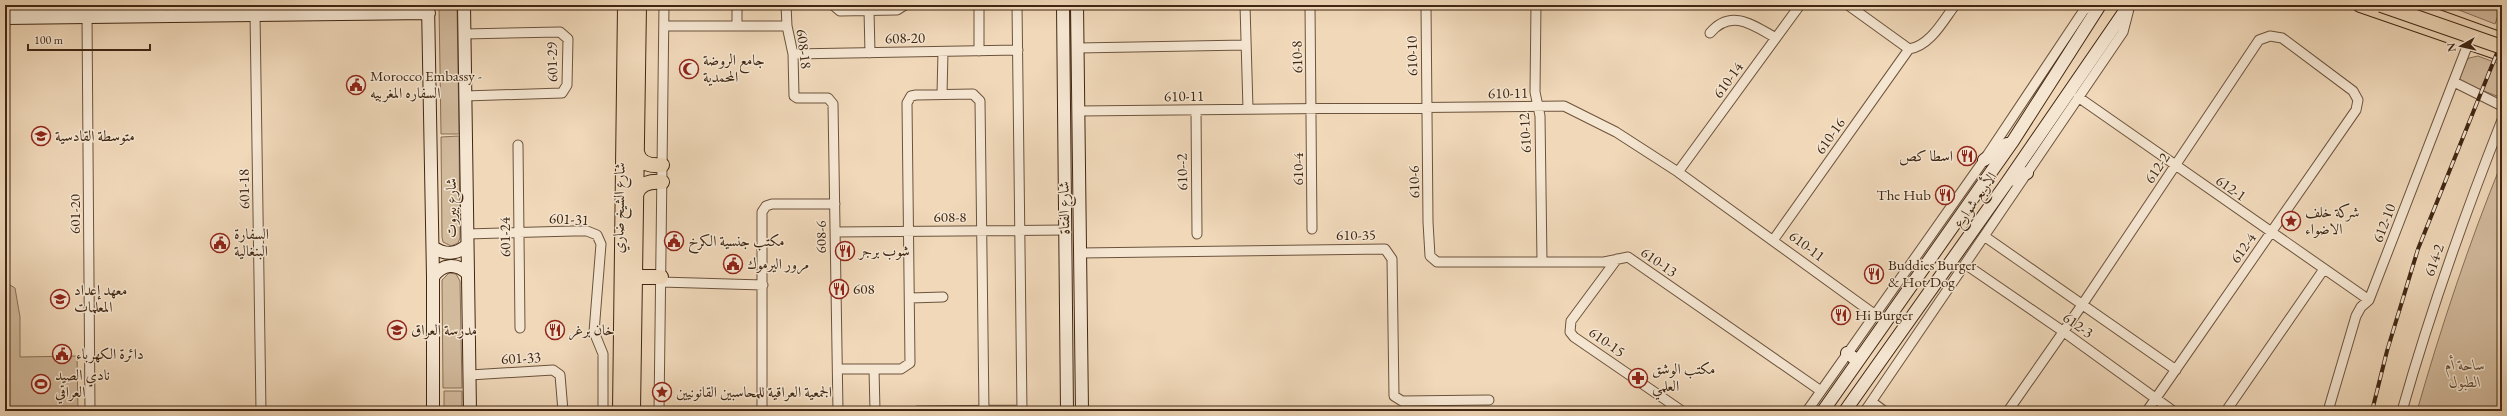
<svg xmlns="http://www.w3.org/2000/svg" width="2507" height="416" viewBox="0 0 2507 416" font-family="'EB Garamond',Amiri,serif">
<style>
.green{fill:#d2ba9d;stroke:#897058}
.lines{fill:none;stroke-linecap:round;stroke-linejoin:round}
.street-casing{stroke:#6c533c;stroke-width:11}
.secondary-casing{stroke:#402713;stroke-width:14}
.primary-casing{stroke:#402713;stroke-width:16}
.street{stroke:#f5e6d2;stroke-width:9}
.secondary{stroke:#f5e6d2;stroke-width:12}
.primary{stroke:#f0d8b9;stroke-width:14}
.rail-casing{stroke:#402713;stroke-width:4}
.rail{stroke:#f5e6d2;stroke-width:2.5;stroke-dasharray:8;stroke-linecap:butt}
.primary-bridge-casing{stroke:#402713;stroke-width:16;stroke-linecap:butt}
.primary-bridge{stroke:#f0d8b9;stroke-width:14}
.labels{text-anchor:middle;stroke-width:3;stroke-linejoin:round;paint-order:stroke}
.street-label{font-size:15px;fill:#402713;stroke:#f5e6d2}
.poi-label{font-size:15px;fill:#402713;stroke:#f5e6d2;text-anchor:start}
.park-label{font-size:15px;font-style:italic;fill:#644c36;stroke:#f5e6d2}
</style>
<rect width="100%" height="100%" fill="#f0d8b9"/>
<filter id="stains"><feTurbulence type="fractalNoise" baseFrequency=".005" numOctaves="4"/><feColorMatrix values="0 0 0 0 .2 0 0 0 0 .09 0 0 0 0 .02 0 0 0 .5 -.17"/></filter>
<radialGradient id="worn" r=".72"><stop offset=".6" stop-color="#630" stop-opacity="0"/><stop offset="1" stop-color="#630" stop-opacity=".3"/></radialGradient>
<path class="green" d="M 439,5 L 457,5 L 459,134 L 441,134 Z
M 2446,5 L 2494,5 L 2500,10 L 2495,24 Z
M 2478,56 L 2502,65 L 2502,98 L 2458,81 L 2463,65 L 2469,58 Z
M 459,136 L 460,238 L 458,243 L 451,246 L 443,242 L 442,237 L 441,137 Z
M 2502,162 L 2502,411 L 2417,411 C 2441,327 2469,243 2502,162 Z
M 449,273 L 456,274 L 460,281 L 462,388 L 443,388 L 442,280 Z
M 5,282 L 15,288 L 20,317 L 20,357 L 77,356 L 78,411 L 5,411 Z
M 444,391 L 462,391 L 462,411 L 444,411 Z"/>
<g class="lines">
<g class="street-casing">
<path id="street" d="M 786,5 L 787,26 L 793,54 L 794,96 L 797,98 L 828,98 L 833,104 L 838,411
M 833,5 L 840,11 L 897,10 L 905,5
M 979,5 L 979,51
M 1017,5 L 1022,411
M 1245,5 L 1248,109
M 1310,5 L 1312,229
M 1426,5 L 1428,222 L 1430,256 L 1437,262 L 1604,262 L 1628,257 L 1821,391
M 1536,5 L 1535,92 L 1540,116 L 1542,261
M 1848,5 L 1909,49
M 869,10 L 870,53
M 255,14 L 261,411
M 87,16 L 90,411
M 664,26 L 787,26
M 737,26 L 737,5
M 1710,33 C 1731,8 1753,25 1776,38
M 464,34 L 560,32 L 568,39 L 567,85 L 562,93 L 465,96
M 1078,48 L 1246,45
M 1909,49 C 1930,46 1943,21 1955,5
M 793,54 L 1018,50
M 2454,82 L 2502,106
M 942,94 L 943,52
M 2078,97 L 2369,300
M 1196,110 L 1197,234
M 1079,111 L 1564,106 L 1616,132 L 1678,172 L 1874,314
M 518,145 L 520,328
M 1678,172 L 1800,5
M 835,232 L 1065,230
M 467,234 L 574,231 L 587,231 L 597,235 L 601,244 L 594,332 L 603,354 L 603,411
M 1984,236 L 2176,370
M 1774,239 L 1909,49
M 1080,253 L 1385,249 L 1392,259 L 1394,396 L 1402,401 L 1489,400
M 1617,259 L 1571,321 L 1570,332 L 1574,337 L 1682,411
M 1965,264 L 2064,332 L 2173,411
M 661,282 L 763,285
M 910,298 L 943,297
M 838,369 L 901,369 L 910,363 L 907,103 L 911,96 L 916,95 L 973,94 L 980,101 L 984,411
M 874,369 L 875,411
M 470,375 L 553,370 L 560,375 L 563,411
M 1872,402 L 1884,411
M 659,411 L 664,5
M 762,411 L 762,212 L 766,206 L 772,204 L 835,204
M 917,411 L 1022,410
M 1807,411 L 1984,160 L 2084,10 L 2091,5
M 1865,411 L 2123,32 L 2130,5
M 2008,411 L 2082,305 L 2259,40 L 2270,36 L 2282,38 L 2353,91 L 2358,100 L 2356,110 L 2147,411
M 2226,411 L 2324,269
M 2328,411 L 2356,316 L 2361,307 L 2369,300 L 2468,44
M 2402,411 C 2430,312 2464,216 2502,120"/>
</g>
<g class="secondary-casing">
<path id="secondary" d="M 428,5 L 433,277 L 433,411
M 464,5 L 470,411
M 1063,5 L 1067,411
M 1077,5 L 1082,411
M 5,6 L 162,5
M 5,18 L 429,13
M 1984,160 L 2007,144
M 2008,181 L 2027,173
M 433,247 C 444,255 457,255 467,245
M 433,277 C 442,264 456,262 468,274
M 1847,353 L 1858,361
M 1823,411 L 2013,141 L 2100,5
M 1845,411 L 2008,181 L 2129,5"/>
</g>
<g class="primary-casing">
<path id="primary" d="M 2360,5 L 2502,54
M 2405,5 L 2502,40
M 637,152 C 639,164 652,166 662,165
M 636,195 C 639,183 652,181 662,182
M 635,277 L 661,277
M 620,411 L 625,5
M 633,411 L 639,5"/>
</g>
<use href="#street" class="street"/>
<use href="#secondary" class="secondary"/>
<use href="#primary" class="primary"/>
<g class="rail-casing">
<path id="rail" d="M 2372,411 L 2387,351 L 2418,249 L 2497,53"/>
</g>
<use href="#rail" class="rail"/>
<g class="primary-bridge-casing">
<path id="primary-bridge" d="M 2381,5 L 2502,47"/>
</g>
<use href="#primary-bridge" class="primary-bridge"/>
</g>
<defs>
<g id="mosque-ring" transform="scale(1)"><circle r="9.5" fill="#f5e6d2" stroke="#8f2418" stroke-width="1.5"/><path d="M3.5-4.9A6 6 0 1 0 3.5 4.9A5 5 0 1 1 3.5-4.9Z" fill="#8f2418"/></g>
<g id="civic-ring" transform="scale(1)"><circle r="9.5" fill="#f5e6d2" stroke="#8f2418" stroke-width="1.5"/><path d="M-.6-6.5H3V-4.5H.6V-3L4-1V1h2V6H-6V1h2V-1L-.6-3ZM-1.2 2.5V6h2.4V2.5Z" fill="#8f2418"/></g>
<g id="school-ring" transform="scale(1)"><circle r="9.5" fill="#f5e6d2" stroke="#8f2418" stroke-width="1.5"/><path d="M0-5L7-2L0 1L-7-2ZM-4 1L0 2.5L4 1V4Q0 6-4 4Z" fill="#8f2418"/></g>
<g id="restaurant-ring" transform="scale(1)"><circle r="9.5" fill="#f5e6d2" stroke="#8f2418" stroke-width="1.5"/><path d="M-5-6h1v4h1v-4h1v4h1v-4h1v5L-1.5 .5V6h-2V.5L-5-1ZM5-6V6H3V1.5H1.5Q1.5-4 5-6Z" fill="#8f2418"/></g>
<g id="sight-ring" transform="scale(1)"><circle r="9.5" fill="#f5e6d2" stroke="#8f2418" stroke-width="1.5"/><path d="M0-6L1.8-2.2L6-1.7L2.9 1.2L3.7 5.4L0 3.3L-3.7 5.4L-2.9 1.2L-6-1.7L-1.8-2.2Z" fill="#8f2418"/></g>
<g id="pharmacy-ring" transform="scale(1)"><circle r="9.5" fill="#f5e6d2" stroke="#8f2418" stroke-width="1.5"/><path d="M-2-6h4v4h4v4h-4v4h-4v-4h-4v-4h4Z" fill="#8f2418"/></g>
<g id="stadium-ring" transform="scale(1)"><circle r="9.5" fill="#f5e6d2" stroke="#8f2418" stroke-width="1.5"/><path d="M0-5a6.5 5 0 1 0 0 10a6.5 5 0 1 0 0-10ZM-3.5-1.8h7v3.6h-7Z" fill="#8f2418"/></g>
</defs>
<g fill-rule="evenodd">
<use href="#mosque-ring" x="689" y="69"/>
<use href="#civic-ring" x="356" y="85"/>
<use href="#school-ring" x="41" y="136"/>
<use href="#restaurant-ring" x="1967" y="156"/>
<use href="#restaurant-ring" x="1945" y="195"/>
<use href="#sight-ring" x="2291" y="221"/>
<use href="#civic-ring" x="674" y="241"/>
<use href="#civic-ring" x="220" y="243"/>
<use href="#restaurant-ring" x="845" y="251"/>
<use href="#civic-ring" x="733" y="264"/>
<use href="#restaurant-ring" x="1874" y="274"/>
<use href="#restaurant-ring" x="839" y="289"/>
<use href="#school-ring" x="60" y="299"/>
<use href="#restaurant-ring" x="1841" y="315"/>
<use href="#school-ring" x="397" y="330"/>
<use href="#restaurant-ring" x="555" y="330"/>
<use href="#civic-ring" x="62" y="354"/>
<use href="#pharmacy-ring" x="1638" y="378"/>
<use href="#stadium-ring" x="41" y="384"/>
<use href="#sight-ring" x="662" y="392"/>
</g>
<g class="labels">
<g class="street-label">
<text transform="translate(905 38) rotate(-1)" y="5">608-20</text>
<text transform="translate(804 49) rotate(83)" y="5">608-18</text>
<text transform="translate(1412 56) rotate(-91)" y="5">610-10</text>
<text transform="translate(1297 57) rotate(-91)" y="5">610-8</text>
<text transform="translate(552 62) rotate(-91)" y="5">601-29</text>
<text transform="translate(1728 80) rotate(-54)" y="5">610-14</text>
<text transform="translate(1508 93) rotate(-1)" y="5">610-11</text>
<text transform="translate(1184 96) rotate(-1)" y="5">610-11</text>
<text transform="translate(1525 133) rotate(-93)" y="5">610-12</text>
<text transform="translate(1830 136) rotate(-55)" y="5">610-16</text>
<text transform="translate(2157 168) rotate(-56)" y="5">612-2</text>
<text transform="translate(1298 169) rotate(-90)" y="5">610-4</text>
<text transform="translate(1182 172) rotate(-91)" y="5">610--2</text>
<text transform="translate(1414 182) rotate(-91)" y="5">610-6</text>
<text transform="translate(2231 188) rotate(35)" y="5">612-1</text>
<text transform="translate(244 189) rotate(-91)" y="5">601-18</text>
<text transform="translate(1975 200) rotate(-55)" y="5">الأربع شوارع</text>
<text transform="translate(451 208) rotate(-90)" y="5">شارع بيروت</text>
<text transform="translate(619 208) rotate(-89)" y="5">شارع الشيخ ضاري</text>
<text transform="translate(1064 208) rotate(-91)" y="5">شارع الفتاة</text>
<text transform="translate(75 214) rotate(-90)" y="5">601-20</text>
<text x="950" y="222">608-8</text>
<text transform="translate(569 219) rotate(3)" y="5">601-31</text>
<text transform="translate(2384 223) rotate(-69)" y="5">612-10</text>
<text x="1356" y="240">610-35</text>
<text transform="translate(505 237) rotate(-91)" y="5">601-24</text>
<text transform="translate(821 237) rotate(-90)" y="5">608-6</text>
<text transform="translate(1807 246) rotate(37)" y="5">610-11</text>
<text transform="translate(2243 248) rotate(-55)" y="5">612-4</text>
<text transform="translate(2434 260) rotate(-71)" y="5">614-2</text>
<text transform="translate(1659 262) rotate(35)" y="5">610-13</text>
<text transform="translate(2078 325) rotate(35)" y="5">612-3</text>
<text transform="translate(1607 342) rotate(35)" y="5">610-15</text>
<text transform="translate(521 358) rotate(-3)" y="5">601-33</text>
</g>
<g class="poi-label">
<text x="703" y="65">جامع الروضة<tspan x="703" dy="17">المحمدية</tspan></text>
<text x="370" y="81">Morocco Embassy -<tspan x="370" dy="17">السفاره المغربيه</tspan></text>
<text x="55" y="141">متوسطة القادسية</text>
<text x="1953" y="161" text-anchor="end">اسطا كص</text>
<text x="1931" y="200" text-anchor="end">The Hub</text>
<text x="2305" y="217">شركة خلف<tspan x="2305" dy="17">الاضواء</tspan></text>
<text x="234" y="239">السفارة<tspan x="234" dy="17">البنغالية</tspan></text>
<text x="688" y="246">مكتب جنسية الكرخ</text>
<text x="859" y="256">شوب برجر</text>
<text x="747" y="269">مرور اليرموك</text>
<text x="1888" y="270">Buddies Burger<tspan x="1888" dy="17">&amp; Hot Dog</tspan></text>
<text x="853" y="294">608</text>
<text x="74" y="295">معهد إعداد<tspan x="74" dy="17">المعلمات</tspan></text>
<text x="1855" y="320">Hi Burger</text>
<text x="411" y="335">مدرسة العراق</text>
<text x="569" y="335">خان برغر</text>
<text x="76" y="359">دائرة الكهرباء</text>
<text x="1652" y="374">مكتب الوشق<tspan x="1652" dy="17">العلمي</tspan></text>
<text x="55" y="380">نادي الصيد<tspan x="55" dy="17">العراقي</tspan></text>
<text x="676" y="397">الجمعية العراقية للمحاسبين القانونيين</text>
</g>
<g class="park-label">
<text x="2465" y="370">ساحة أم<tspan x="2465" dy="17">الطبول</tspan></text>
</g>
</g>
<rect width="2507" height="416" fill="none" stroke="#f0d8b9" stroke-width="20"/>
<rect x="6" y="6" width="2495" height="404" fill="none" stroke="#402713" stroke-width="2"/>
<rect x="10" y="10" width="2487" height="396" fill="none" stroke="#402713"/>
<g transform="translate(2461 46) rotate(262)" stroke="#f5e6d2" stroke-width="3" paint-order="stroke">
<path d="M0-3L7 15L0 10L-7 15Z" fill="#402713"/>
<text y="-6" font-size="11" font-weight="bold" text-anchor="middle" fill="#402713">N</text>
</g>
<path d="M28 44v6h122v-6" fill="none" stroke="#402713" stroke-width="2"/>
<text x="34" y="44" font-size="12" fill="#402713" stroke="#f5e6d2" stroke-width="3" paint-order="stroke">100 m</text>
<rect width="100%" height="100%" filter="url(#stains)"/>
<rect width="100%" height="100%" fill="url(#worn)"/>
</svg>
